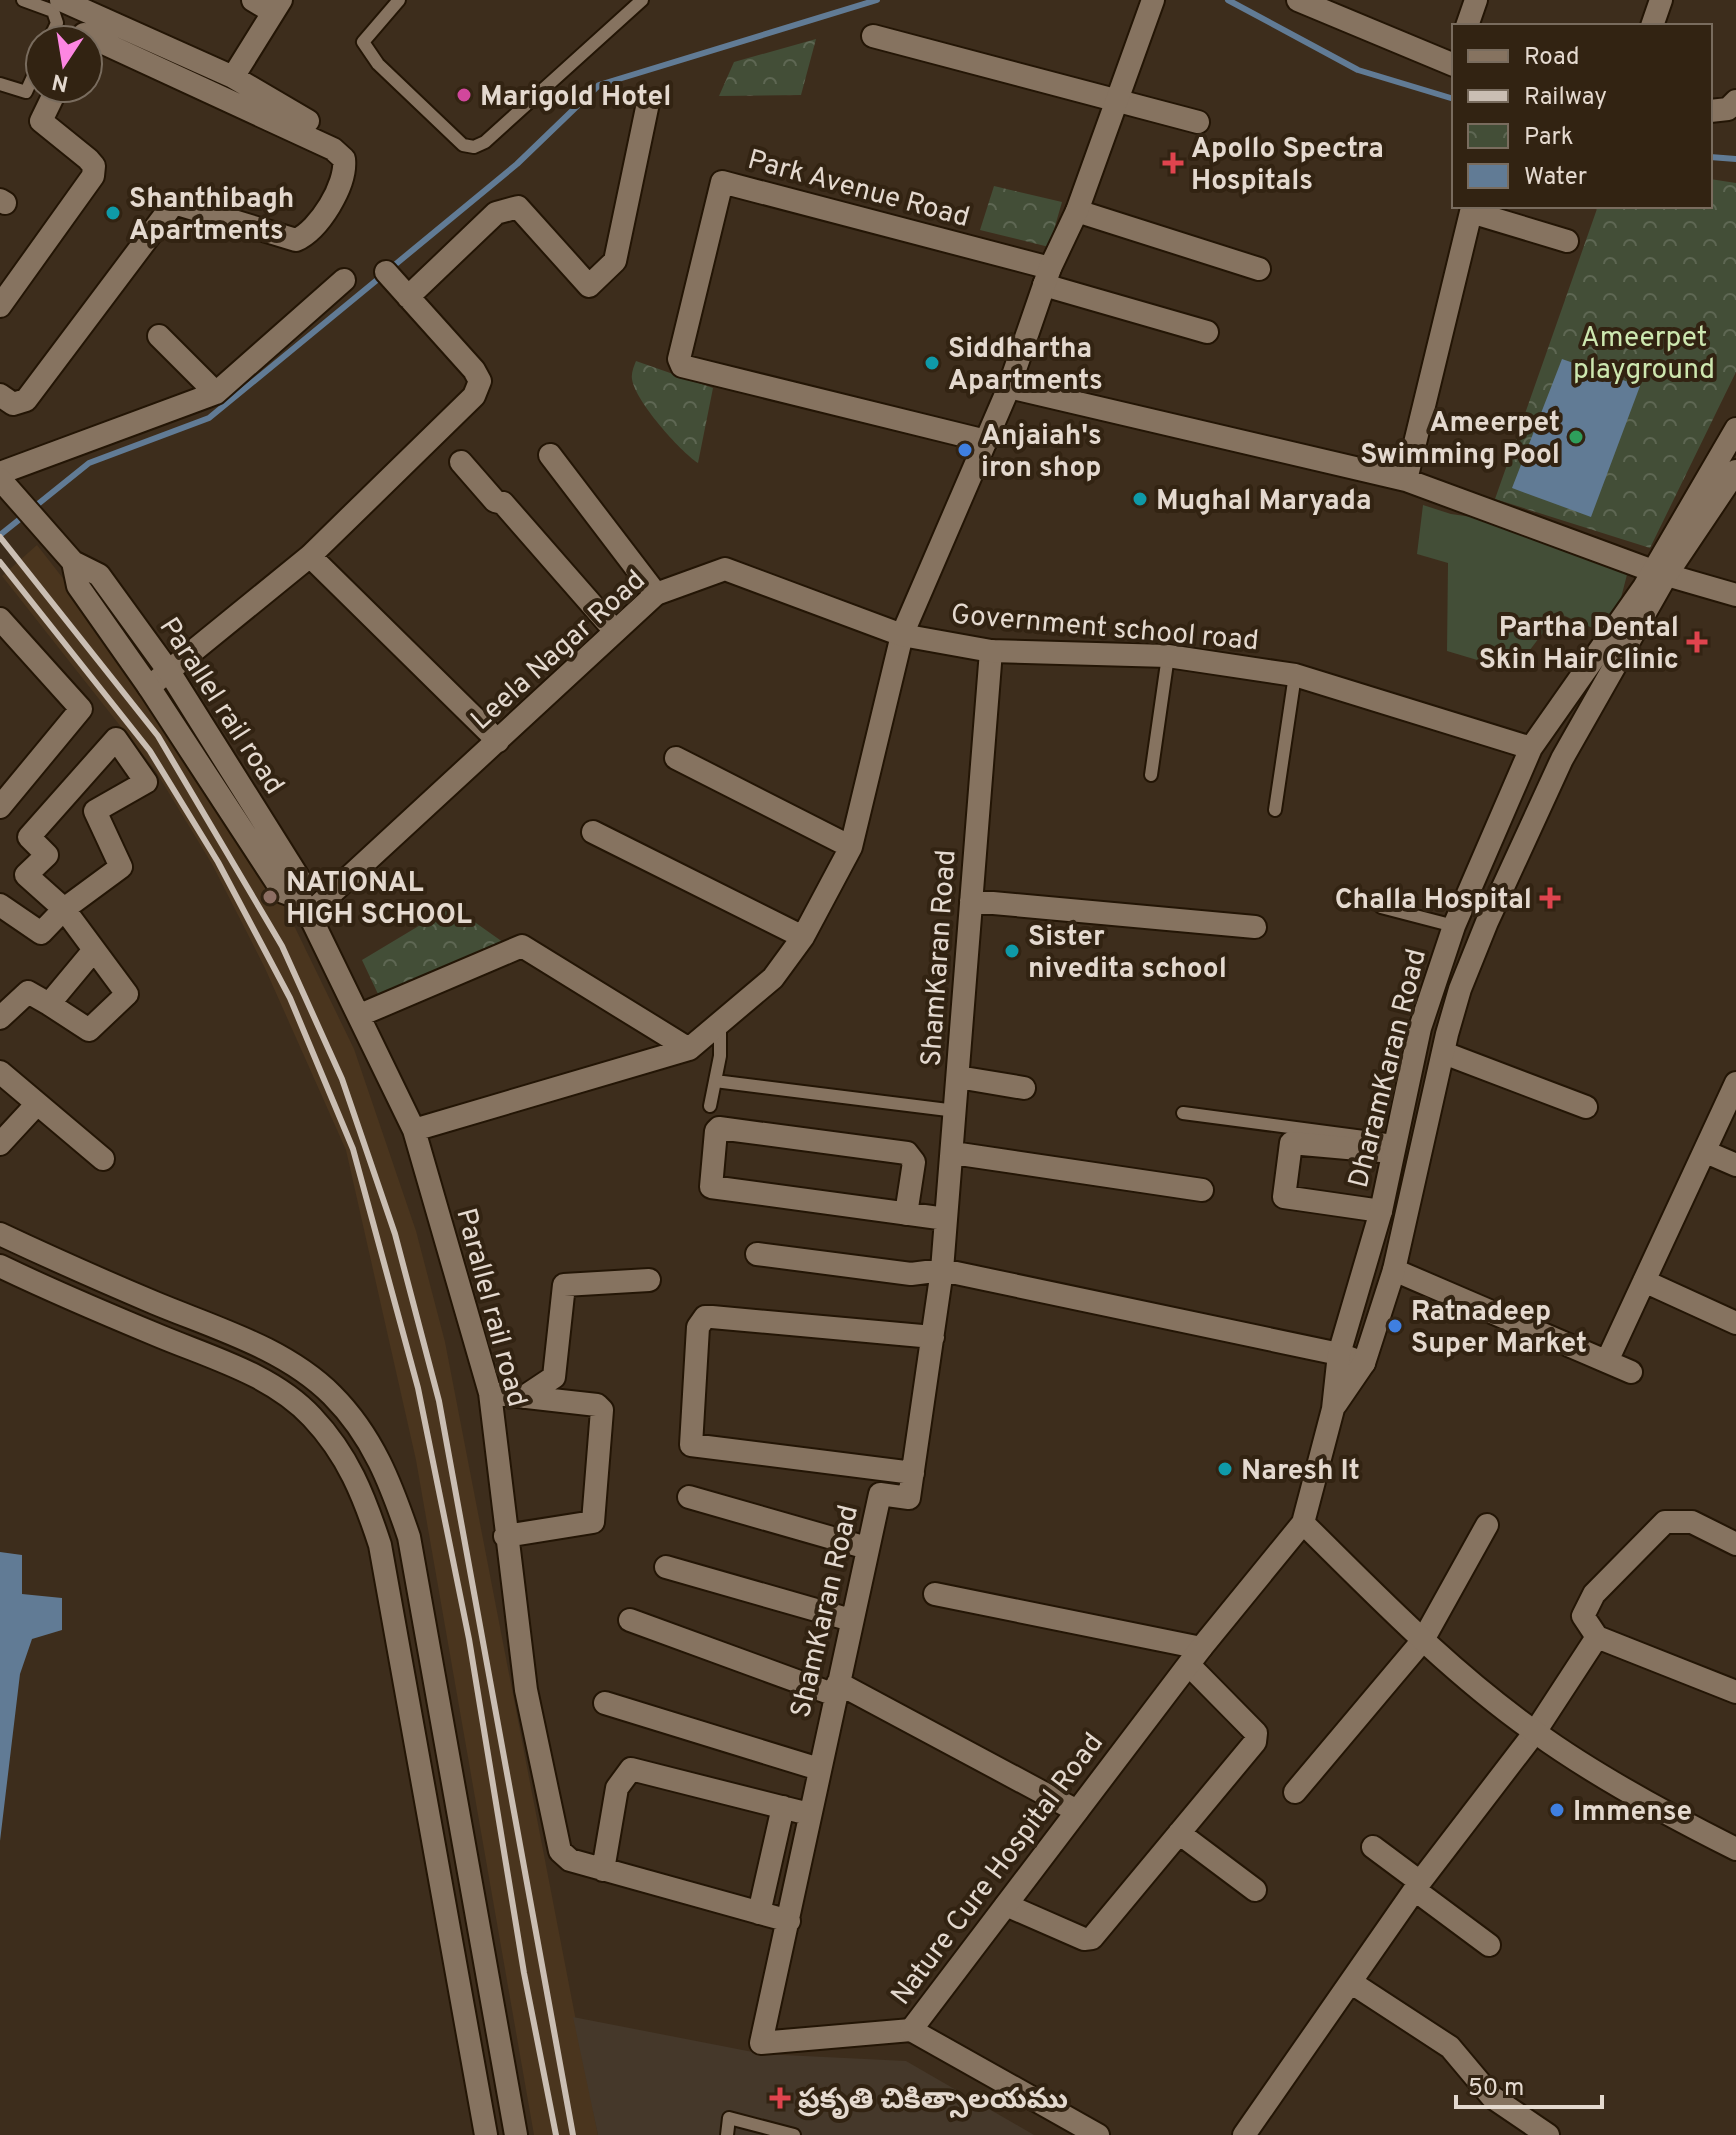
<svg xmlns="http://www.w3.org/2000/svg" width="1736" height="2135" viewBox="0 0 1736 2135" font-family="Overpass,'Noto Sans Telugu',sans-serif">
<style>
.built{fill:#4a351e}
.medical{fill:#45382a}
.green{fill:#434e37}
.park{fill:url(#park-crowns)}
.water{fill:#617b95}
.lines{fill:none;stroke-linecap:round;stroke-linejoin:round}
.stream{stroke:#617b95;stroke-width:6}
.service-casing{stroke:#231505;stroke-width:16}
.minor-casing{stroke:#231505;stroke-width:26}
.tertiary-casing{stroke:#231505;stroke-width:26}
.service{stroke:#867360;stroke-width:12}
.minor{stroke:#867360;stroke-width:22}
.tertiary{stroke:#867360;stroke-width:22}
.rail{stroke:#cabeb3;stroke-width:6}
.hotel-dot{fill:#d1479c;stroke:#322312;stroke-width:3}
.health-dot{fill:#e0444e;stroke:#322312;stroke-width:3}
.culture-dot{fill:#0f9aa8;stroke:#322312;stroke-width:3}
.leisure-dot{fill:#2e9e5b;stroke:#322312;stroke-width:3}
.shop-dot{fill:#3f7fe0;stroke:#322312;stroke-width:3}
.education-dot{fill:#8d6e63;stroke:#322312;stroke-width:3}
.labels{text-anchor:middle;stroke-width:8;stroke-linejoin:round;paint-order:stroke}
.poi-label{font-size:28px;font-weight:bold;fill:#e4d9cf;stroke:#322312;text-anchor:start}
.street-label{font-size:28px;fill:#e4d9cf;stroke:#322312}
.park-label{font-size:28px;fill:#cde7af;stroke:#322312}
</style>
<defs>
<pattern id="park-crowns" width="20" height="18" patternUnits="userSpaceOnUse" patternTransform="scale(2)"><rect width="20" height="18" fill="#434e37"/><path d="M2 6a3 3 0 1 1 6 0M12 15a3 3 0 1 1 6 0" fill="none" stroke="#5e6753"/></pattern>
</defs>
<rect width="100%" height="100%" fill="#3d2d1c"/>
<path class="built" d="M 37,545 L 129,663 L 221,800 L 285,907 L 354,1049 L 416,1231 L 445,1342 L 598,2135 L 534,2135 L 416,1460 L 346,1150 L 264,966 L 212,864 L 155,770 L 2,576 Z"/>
<path class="medical" d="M 573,2017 L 763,2054 L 906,2061 L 1034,2135 L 598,2135 Z"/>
<path class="green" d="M 1423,505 L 1451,514 L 1500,521 L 1628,571 L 1611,636 L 1558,613 L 1514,671 L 1447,651 L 1448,563 L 1417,554 Z"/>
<path class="park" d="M 816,39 L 801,95 L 719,96 L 734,62 Z
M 1710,179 L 1736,183 L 1736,372 L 1650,548 L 1495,499 L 1598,206 L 1710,206 Z
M 994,186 L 1062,202 L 1049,247 L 980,230 Z
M 636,361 L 713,388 L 698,463 C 680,451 635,401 632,379 C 631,373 634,366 636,361 Z
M 452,906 L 507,945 L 378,994 L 362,960 Z"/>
<path class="water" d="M 1562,359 L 1640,386 L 1591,517 L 1512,488 Z
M 0,1552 L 22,1555 L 22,1594 L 62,1598 L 62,1630 L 32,1639 L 20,1674 L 0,1841 Z"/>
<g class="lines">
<path class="stream" d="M 1228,0 L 1358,70 L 1454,99
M 1710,157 L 1736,159
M 391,268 L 517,164 L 599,85 L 877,0
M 33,508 L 89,463 L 209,418 L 383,275
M 0,535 L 25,515"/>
<g class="service-casing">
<path id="service" d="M 23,0 L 53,11 L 57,23 L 49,40
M 399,0 L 363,42 L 378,64 L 463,145 L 474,147 L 485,142 L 642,0
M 0,84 L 26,92 L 40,61
M 1151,775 L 1168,656
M 1275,810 L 1295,675
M 1381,907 L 1454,926
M 715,1081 L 956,1111
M 710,1106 L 720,1056 L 720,1023
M 1183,1113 L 1394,1141
M 727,2135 L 729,2118 L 794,2135"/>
</g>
<g class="minor-casing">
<path id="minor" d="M 61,0 L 233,77 L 308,121
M 253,0 L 273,12
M 1298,0 L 1454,65
M 1467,26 L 1476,0
M 1652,26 L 1661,0
M 873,36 L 1198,122
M 233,77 L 281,0
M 1710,111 L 1728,109 L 1736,101
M 0,200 L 5,203
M 1077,211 L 1259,269
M 1044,285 L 1207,332
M 408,297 L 496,213 L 518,207 L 589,286 L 615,261 L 648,103
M 0,306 L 93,176 L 94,166 L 88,159 L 41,121 L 57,88
M 159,336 L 216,393
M 1009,387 L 1406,480 L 1653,571 L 1736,595
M 0,395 L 13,404 L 26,400 L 174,203 L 296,240 C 319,230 347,185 344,159 L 333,149 L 84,34
M 986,441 L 682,366 L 679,359 L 722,182 L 1050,268
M 550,455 L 656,594
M 461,462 L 495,501 L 503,503 L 615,631
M 0,473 L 216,393 L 344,280
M 1406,480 L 1471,212 L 1567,241
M 310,556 L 498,741
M 0,619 L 81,709 L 0,807
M 149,687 L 310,556 L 474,396 L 480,381 L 474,370 L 386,272
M 676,758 L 851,847
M 593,832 L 803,937
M 971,901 L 1255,927
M 0,905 L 41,933 L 64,909 L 121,867 L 95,811 L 146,782 L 116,739 L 29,837 L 47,855 L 26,875 L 64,909 L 127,994 L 89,1030 L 49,1004
M 309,914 L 414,1130 L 490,1393 L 526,1690 L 560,1851 L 570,1860 L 789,1921
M 360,1015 L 522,946 L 689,1049
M 0,1018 L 28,992 L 49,1004 L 94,950
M 1444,1053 L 1586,1107
M 0,1072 L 103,1159
M 958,1077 L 1024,1088
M 414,1130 L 689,1049 L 773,978 L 803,937 L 851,847 L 902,635
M 0,1144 L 36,1105
M 1706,1152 L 1736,1165
M 953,1153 L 1202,1190
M 1381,1211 L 1284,1197 L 1291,1143 L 1392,1152
M 906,1214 L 914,1162 L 907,1153 L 719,1128 L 716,1131 L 711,1187 L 946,1219
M 757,1254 L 911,1274 L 942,1270 L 1339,1354 L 1364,1363
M 1394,1270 L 1631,1372
M 1644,1281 L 1736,1323
M 1607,1361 L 1736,1083
M 490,1393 L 597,1405 L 602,1410 L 593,1522 L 505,1536
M 524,1397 L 554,1377 L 564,1285 L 649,1280
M 913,1473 L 691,1445 L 698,1327 L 705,1317 L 712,1317 L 933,1337
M 689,1497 L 867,1548
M 1736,1544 L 1692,1522 L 1665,1522 L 1594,1594 L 1583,1616 L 1597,1637 L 1736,1692
M 666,1567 L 851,1620
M 935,1594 L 1201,1648
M 630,1620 L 835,1695
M 838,1683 L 1077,1811
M 605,1703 L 819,1769
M 1295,1792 L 1423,1640 L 1487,1525
M 1179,1833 L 1255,1890
M 1373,1847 L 1420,1882
M 603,1870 L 617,1788 L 631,1769 L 809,1814
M 1415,1890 L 1489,1945
M 1006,1905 L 1084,1939 L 1092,1938 L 1255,1742 L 1256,1733 L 1189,1665
M 759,1913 L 783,1807
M 1352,1983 L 1450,2047 L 1492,2097 L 1548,2135
M 911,2030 L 761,2043 L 880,1494 L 909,1498 L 942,1270 L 991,651
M 1244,2135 L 1420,1882 L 1535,1732 L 1597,1637"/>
</g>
<g class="tertiary-casing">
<path id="tertiary" d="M 1736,429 L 1644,587 L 1531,748 L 1454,926 L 1420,1028 L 1381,1211 L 1339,1354 L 1333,1409 L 1303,1523 C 1377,1596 1450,1672 1535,1732 C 1597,1777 1668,1815 1736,1849
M 0,479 L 73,562 L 99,575 L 170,673 L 300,880 L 300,898 L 309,914 L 656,594 L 725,569 L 902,635 L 991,651 L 1168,656 L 1295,675 L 1531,748
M 73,562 L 78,586 L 149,687 L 283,892 L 300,898
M 902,635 L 1009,387 L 1050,268 L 1077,211 L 1153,0
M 0,1234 C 51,1258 103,1281 155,1303 C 215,1328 285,1348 332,1395 C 373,1436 391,1484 409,1537 L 516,2135
M 0,1266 C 52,1291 104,1313 157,1335 C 209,1357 272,1374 312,1417 C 348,1455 364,1496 380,1545 L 486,2135
M 1336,1404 L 1364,1363 L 1394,1270 L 1447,1034 L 1460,989 L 1487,922 L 1562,759 L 1667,574 L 1736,471
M 1098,2135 L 911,2030 L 1201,1648 L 1303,1523"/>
</g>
<use href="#service" class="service"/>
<use href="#minor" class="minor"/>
<use href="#tertiary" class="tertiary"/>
<path class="rail" d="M 0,537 L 158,736 L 282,946 L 342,1079 L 395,1234 L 439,1401 L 573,2135
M 0,562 L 150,751 L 218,862 L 290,998 L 353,1149 L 418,1388 L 469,1639 L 524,1973 L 556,2135"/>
</g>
<circle class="hotel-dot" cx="464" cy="95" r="8"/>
<g class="health-dot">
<path d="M1169 151h8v8h8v8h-8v8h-8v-8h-8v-8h8z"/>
<path d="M1693 630h8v8h8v8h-8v8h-8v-8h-8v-8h8z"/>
<path d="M1546 886h8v8h8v8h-8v8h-8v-8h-8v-8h8z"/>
<path d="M776 2086h8v8h8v8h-8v8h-8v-8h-8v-8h8z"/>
</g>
<g class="culture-dot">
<circle cx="113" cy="213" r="8"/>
<circle cx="932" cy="363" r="8"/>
<circle cx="1140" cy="499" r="8"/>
<circle cx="1012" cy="951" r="8"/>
<circle cx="1225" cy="1469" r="8"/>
</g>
<circle class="leisure-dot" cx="1576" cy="437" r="8"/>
<g class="shop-dot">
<circle cx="965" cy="450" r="8"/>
<circle cx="1395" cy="1326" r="8"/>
<circle cx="1557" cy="1810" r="8"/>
</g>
<circle class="education-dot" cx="270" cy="897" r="8"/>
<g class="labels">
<g class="poi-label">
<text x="480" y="105">Marigold Hotel</text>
<text x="1191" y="157">Apollo Spectra<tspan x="1191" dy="32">Hospitals</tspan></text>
<text x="129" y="207">Shanthibagh<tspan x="129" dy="32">Apartments</tspan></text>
<text x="948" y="357">Siddhartha<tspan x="948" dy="32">Apartments</tspan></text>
<text x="1560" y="431" text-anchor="end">Ameerpet<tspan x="1560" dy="32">Swimming Pool</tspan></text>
<text x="981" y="444">Anjaiah's<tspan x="981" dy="32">iron shop</tspan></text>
<text x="1156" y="509">Mughal Maryada</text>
<text x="1679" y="636" text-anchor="end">Partha Dental<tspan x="1679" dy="32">Skin Hair Clinic</tspan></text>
<text x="286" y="891">NATIONAL<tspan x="286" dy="32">HIGH SCHOOL</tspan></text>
<text x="1532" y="908" text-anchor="end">Challa Hospital</text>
<text x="1028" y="945">Sister<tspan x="1028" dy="32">nivedita school</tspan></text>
<text x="1411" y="1320">Ratnadeep<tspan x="1411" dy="32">Super Market</tspan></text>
<text x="1241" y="1479">Naresh It</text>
<text x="1573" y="1820">Immense</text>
<text x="798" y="2108">ప్రకృతి చికిత్సాలయము</text>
</g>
<g class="street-label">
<text transform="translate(859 187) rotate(15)" y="10">Park Avenue Road</text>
<text transform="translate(1105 626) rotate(5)" y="10">Government school road</text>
<text transform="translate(557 649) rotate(-42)" y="10">Leela Nagar Road</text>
<text transform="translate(223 705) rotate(57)" y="10">Parallel rail road</text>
<text transform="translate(937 958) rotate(-86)" y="10">ShamKaran Road</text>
<text transform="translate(1386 1068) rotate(-76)" y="10">DharamKaran Road</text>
<text transform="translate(493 1307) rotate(75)" y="10">Parallel rail road</text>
<text transform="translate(823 1611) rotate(-77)" y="10">ShamKaran Road</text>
<text transform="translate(996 1868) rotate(-53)" y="10">Nature Cure Hospital Road</text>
</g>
<g class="park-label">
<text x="1644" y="346">Ameerpet<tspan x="1644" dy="32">playground</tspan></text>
</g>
</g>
<rect x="1452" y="24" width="260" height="184" fill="#322312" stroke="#796c5e" stroke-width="2"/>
<rect x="1468" y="50" width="40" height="12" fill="#867360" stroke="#796c5e" stroke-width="2"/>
<text x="1524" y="64" font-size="24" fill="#e4d9cf">Road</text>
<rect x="1468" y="90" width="40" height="12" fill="#cabeb3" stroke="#796c5e" stroke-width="2"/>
<text x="1524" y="104" font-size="24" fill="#e4d9cf">Railway</text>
<rect x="1468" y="124" width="40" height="24" fill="url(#park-crowns)" stroke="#796c5e" stroke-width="2"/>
<text x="1524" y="144" font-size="24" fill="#e4d9cf">Park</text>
<rect x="1468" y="164" width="40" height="24" fill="#617b95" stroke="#796c5e" stroke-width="2"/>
<text x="1524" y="184" font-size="24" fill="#e4d9cf">Water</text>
<g transform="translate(64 64) rotate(192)"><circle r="38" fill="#322312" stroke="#796c5e" stroke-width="2"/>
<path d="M0-6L14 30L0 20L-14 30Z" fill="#fd86e2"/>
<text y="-12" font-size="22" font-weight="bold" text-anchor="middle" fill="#e4d9cf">N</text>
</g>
<path d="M1456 2095v12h146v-12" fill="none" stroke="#e4d9cf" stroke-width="4"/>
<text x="1468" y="2095" font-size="24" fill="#e4d9cf" stroke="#322312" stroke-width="6" paint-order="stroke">50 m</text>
</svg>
